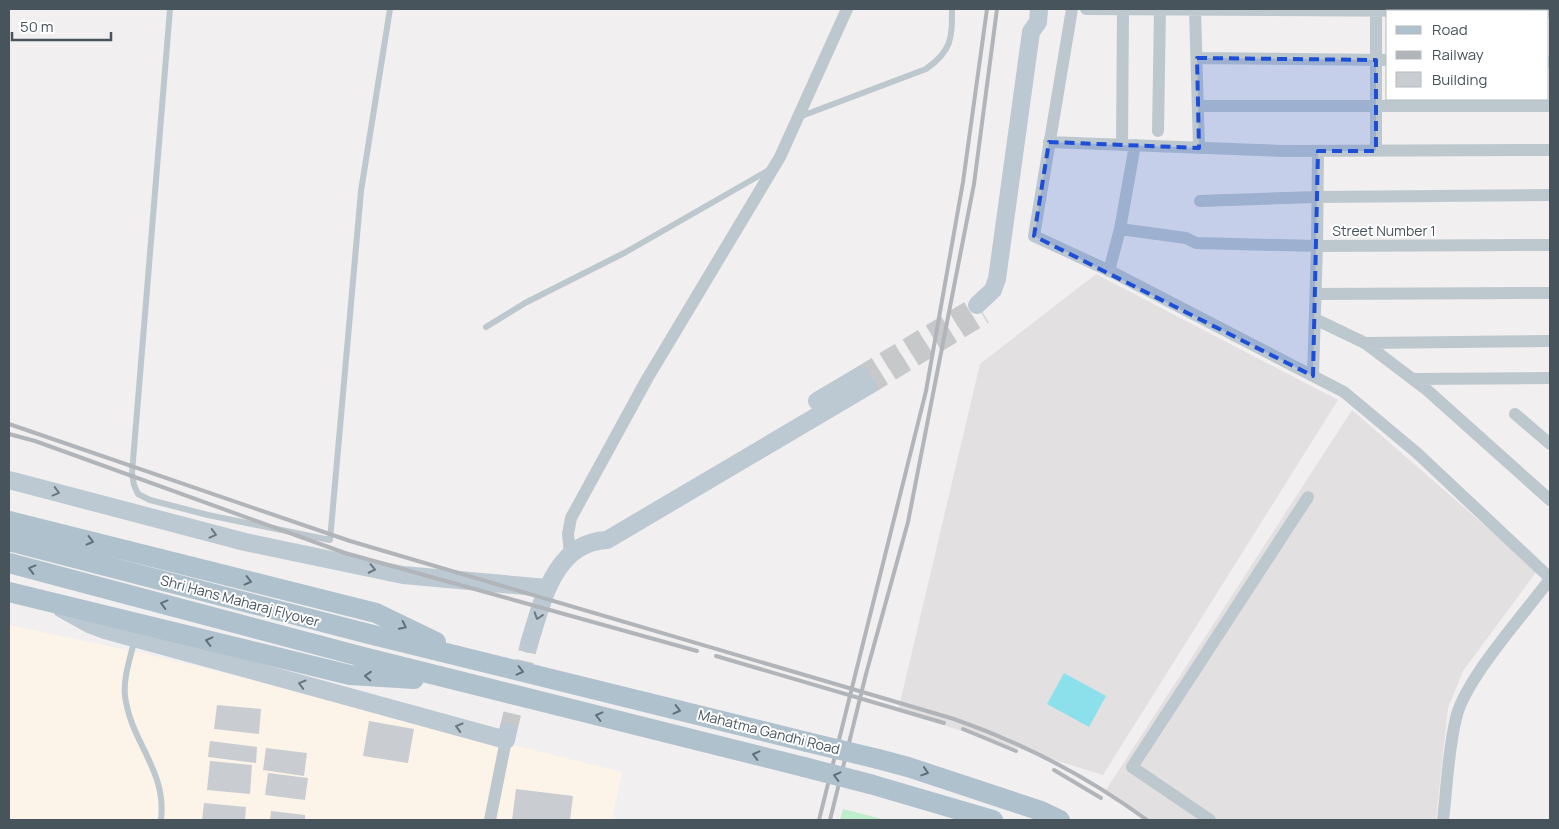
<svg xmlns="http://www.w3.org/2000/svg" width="1559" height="829" viewBox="0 0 1559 829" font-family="Manrope,sans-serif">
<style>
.commercial{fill:#fcf4e9}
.education{fill:#e2e0e1}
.green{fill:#beeecc}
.water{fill:#8ce0eb}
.building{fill:#c9cdd1}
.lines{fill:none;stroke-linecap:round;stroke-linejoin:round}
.secondary-tunnel{stroke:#c6c8ca;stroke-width:18;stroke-dasharray:18 9;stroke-linecap:butt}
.lane{stroke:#bdc8ce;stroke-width:6}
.street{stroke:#bdc8ce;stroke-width:12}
.secondary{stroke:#bdc9d2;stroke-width:18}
.primary{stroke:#afc1cd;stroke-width:20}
.rail{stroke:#b1b5b9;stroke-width:4}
.primary-bridge{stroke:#afc1cd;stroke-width:20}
.oneway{stroke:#6a777f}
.oneway2{stroke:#616f78}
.marked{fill:#1d4ed8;fill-opacity:0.2;stroke:#1d4ed8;stroke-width:4;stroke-dasharray:10 6;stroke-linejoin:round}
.labels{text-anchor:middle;stroke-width:4;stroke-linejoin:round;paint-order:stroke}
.street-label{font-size:14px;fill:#47545c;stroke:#fff}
</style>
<rect width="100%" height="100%" fill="#f1efef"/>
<path class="commercial" d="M 9,625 L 155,656 L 622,772 L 612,820 L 9,820 Z"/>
<path class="education" d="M 1096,274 L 1338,400 L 1103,775 L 898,711 L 980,364 Z
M 1352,410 L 1537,571 L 1463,671 L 1448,708 L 1436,820 L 1146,820 L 1106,790 Z"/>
<path class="green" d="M 843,809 L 886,820 L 840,820 Z"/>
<path class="water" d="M 1064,673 L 1106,696 L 1089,727 L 1047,704 Z"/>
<path class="building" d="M 217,705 L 261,709 L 259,734 L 214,729 Z
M 369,721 L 414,729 L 408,763 L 363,756 Z
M 210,741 L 257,747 L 256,763 L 208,757 Z
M 266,748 L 307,753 L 304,776 L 263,770 Z
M 210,761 L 252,765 L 250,794 L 207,790 Z
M 268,773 L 308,778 L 305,800 L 265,795 Z
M 516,789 L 573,796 L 570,820 L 512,820 Z
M 204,803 L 246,807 L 245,820 L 202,820 Z
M 271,811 L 305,815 L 305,820 L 270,820 Z"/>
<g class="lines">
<path class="secondary-tunnel" d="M 861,375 L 977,305
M 868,386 L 984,315
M 508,731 L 529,644"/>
<path class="lane" d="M 170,9 L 132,473 L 134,485 L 138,494 L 150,500 L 208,515 L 330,540 L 361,191 L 390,9
M 799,117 L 926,69 C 952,51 952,38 952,9
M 486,327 L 525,303 L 626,252 L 769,170
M 135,638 C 131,656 123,677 125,696 C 131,743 167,770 161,820"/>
<path class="street" d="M 1072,9 L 1034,236 L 1114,273 L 1344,392 L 1417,453 L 1550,578
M 1086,9 L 1435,11
M 1195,9 L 1199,148
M 1376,9 L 1376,151
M 1535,11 L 1535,9
M 1548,12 L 1550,12
M 1197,58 L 1388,60
M 1548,62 L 1550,62
M 1198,106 L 1550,106
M 1158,131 L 1160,9
M 1049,142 L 1282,151 L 1550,150
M 1122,145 L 1123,9
M 1200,201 L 1317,197 L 1550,195
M 1120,229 L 1186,238 L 1196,243 L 1317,246 L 1318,151
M 1109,271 L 1120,229 L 1135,145
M 1316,294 L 1550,293
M 1315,319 L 1365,343 L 1427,390 L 1550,500
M 1365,343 L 1550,341
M 1313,376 L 1317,246 L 1550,245
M 1413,379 L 1550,378
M 1515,414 L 1550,444
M 570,554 L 568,534 L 571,518 L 647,379 L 780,157 L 847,9
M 490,820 L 506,740
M 1210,820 L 1132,767 L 1308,497
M 1443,820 C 1447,787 1448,751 1456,718 C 1465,679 1525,613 1550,579"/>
<path class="secondary" d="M 977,305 L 993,290 L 997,279 L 1031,32 L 1038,22 L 1039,9
M 817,401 L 861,375
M 9,480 L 245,542 L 403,575 L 547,588
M 62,609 L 89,624 L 105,630 L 506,740 L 508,731
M 529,644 C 542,603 554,542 607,540 L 868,386"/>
<path class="primary" d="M 9,521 L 376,613 L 436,642
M 9,541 L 369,634 L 807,742
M 9,563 L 363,657 L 804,767
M 9,592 L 350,675 L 414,679
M 878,759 L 908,767 L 1041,811 L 1060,820
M 870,784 L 993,820"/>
<path class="rail" d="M 9,424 L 350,541 L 954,719 C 1023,743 1088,777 1147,820
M 9,434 L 35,441 L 345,553 L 697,651
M 716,656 L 944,723
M 963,729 L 1016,751
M 1054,770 L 1101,798
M 819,820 L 926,391 L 963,182 L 987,9
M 830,820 L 866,674 L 908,522 L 974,184 L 997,9"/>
<path class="primary-bridge" d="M 807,742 L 878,759
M 804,767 L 870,784"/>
</g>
<defs><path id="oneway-chevron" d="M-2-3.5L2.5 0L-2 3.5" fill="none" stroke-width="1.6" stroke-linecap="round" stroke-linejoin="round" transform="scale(1.25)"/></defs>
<g class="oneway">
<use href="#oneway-chevron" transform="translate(56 492) rotate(15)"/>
<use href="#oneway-chevron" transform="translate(213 534) rotate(15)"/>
<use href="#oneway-chevron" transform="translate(372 569) rotate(12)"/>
<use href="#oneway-chevron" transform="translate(538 616) rotate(108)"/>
<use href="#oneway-chevron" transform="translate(302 684) rotate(-164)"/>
<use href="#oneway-chevron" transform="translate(459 727) rotate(-164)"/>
</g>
<g class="oneway2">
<use href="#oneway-chevron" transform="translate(90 541) rotate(14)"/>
<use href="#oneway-chevron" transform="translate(32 569) rotate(-165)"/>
<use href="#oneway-chevron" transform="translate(248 581) rotate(14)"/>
<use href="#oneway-chevron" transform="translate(164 604) rotate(-165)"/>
<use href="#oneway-chevron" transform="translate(403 626) rotate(26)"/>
<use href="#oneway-chevron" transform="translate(209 641) rotate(-166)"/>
<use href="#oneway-chevron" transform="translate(520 671) rotate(14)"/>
<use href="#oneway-chevron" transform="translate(368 676) rotate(-176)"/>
<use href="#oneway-chevron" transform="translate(677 710) rotate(14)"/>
<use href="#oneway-chevron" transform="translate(599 716) rotate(-166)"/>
<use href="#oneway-chevron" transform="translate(756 755) rotate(-166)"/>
<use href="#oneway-chevron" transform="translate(925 772) rotate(18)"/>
<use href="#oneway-chevron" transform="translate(837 776) rotate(-166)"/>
</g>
<path class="marked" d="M 1197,58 L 1376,60 L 1376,151 L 1318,151 L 1313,376 L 1034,236 L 1049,142 L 1199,148 Z"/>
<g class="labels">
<g class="street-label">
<text x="1384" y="236">Street Number 1</text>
<text transform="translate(240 601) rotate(15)" y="5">Shri Hans Maharaj Flyover</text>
<text transform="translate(769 732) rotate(14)" y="5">Mahatma Gandhi Road</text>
</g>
</g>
<rect width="1559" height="829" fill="none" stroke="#47545c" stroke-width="20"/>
<rect x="1386" y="10" width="162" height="90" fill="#ffffff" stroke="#b5bbbe"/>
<rect x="1396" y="26" width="25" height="8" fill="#afc1cd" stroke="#b5bbbe"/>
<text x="1432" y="35" font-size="15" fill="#47545c">Road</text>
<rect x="1396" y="51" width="25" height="8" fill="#b1b5b9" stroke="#b5bbbe"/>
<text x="1432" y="60" font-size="15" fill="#47545c">Railway</text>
<rect x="1396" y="72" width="25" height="15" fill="#c9cdd1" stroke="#b5bbbe"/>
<text x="1432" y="85" font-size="15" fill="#47545c">Building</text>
<path d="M12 32v8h99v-8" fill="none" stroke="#47545c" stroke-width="2.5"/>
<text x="20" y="32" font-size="15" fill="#47545c" stroke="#ffffff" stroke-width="4" paint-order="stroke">50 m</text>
</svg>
